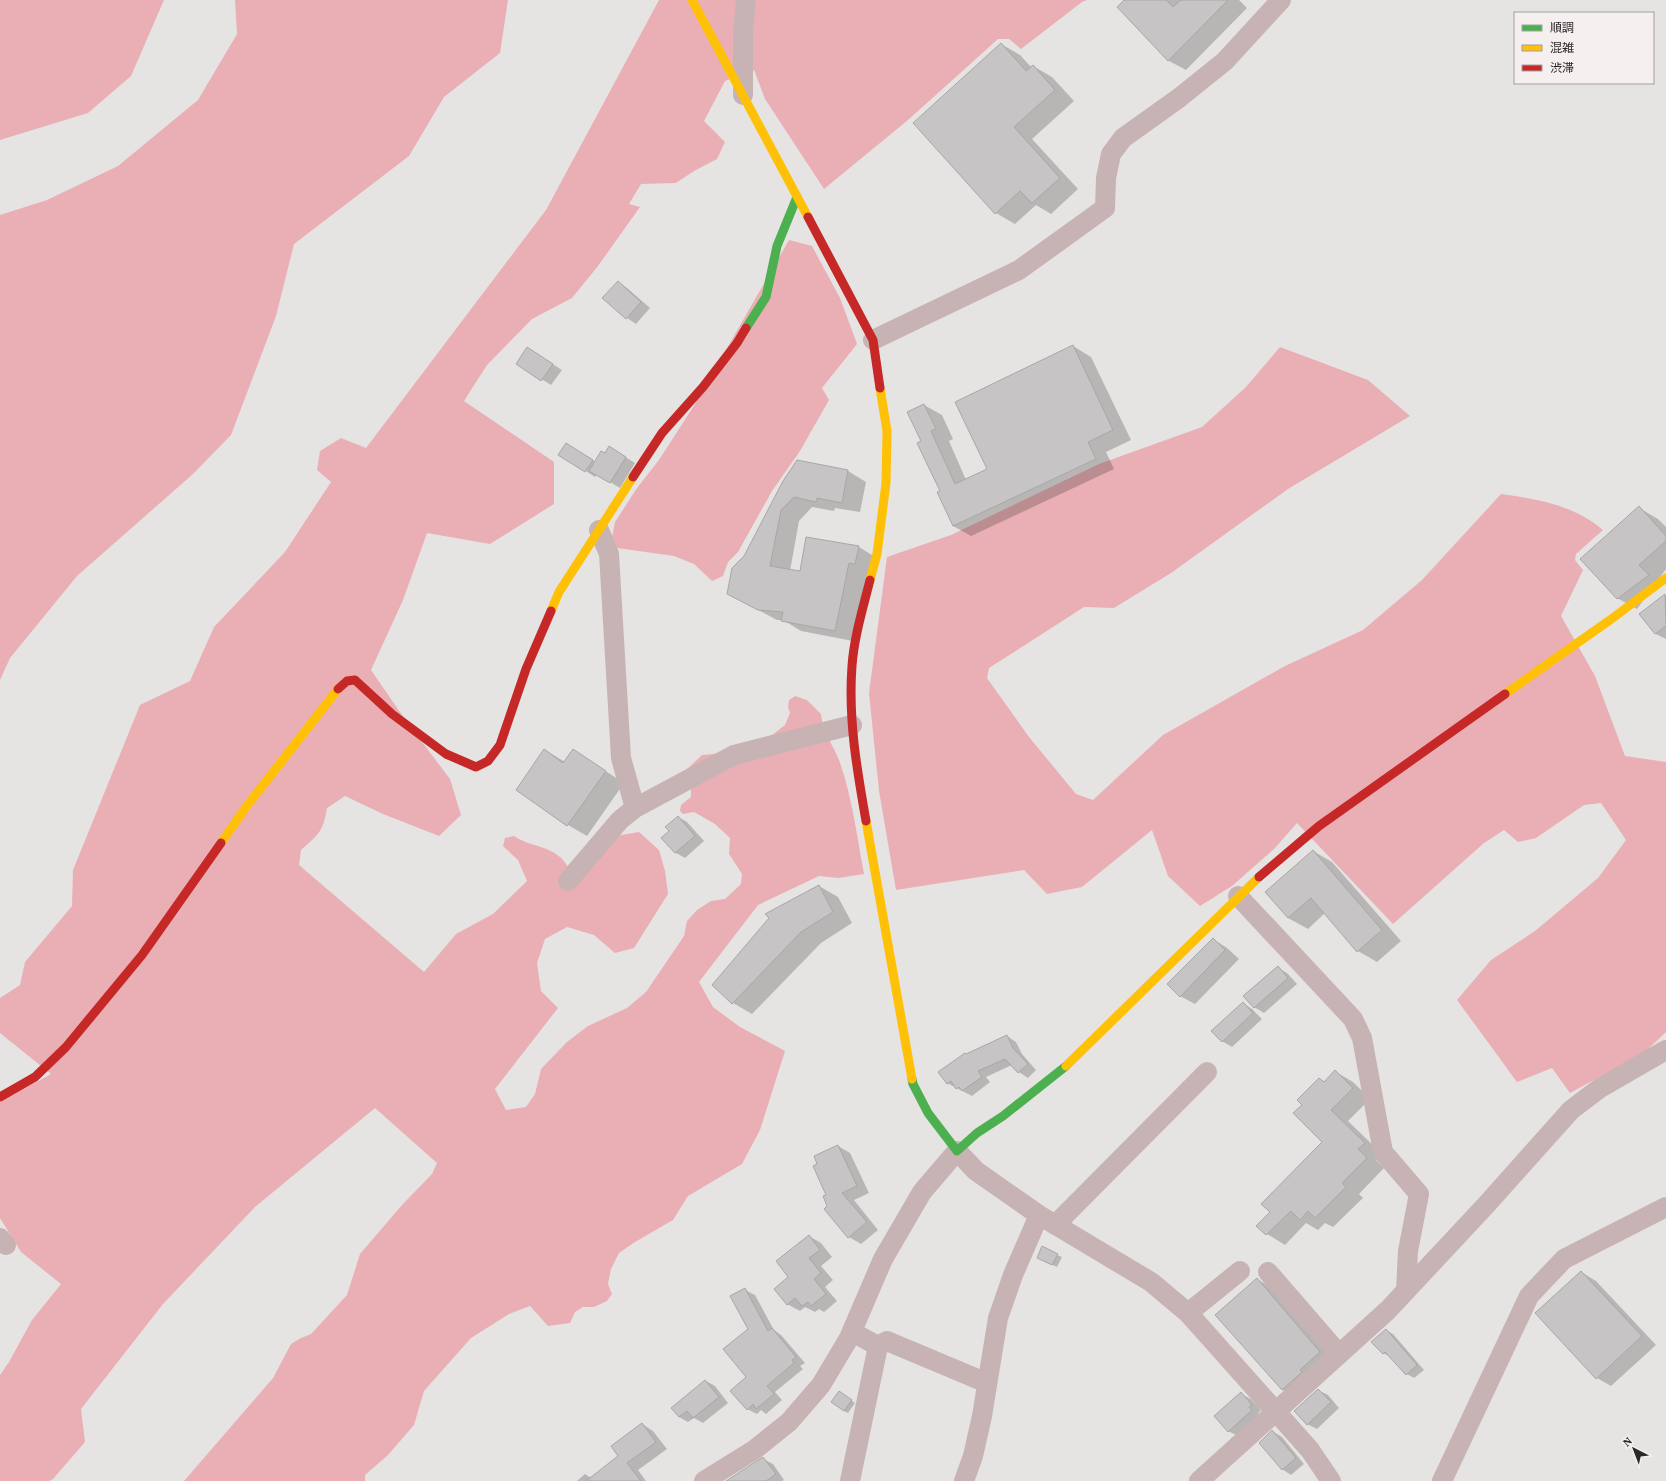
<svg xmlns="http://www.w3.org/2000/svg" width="1666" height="1481" viewBox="0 0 1666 1481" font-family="'Source Serif 4','Noto Sans JP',serif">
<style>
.forest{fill:#eaafb5}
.shadow{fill:#0003}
.building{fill:#c6c4c4;stroke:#a8a6a6}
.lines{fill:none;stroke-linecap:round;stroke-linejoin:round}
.street{stroke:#c7b3b4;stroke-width:20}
.fast{stroke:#4caf50;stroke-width:9}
.slow{stroke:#ffc107;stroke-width:9}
.jam{stroke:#c62828;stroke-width:9}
</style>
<rect width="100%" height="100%" fill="#e6e3e3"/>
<path class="forest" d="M 0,0 L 164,0 L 131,76 L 88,113 L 0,140 Z
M 235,0 L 508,0 L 500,53 L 444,97 L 409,156 L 294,244 L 276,316 L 231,435 L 193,474 L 77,576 L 10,658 L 0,680 L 0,215 L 47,200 L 118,166 L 198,100 L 237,34 Z
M 659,0 L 1087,0 L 1082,2 L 1021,49 L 1009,39 L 998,39 L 908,120 L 824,189 L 765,99 L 754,70 L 725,81 L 704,121 L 725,142 L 717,159 L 694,171 L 676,183 L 641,184 L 629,204 L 640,207 L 598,266 L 572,298 L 532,319 L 487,365 L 464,401 L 554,462 L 554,504 L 490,544 L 427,533 L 403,600 L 371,670 L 404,718 L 450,779 L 461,815 L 439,836 L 383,814 L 345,796 L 327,808 C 323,832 319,834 301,850 L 299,865 L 424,972 L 456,934 L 493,914 L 527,881 L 518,860 L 503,846 L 505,838 L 514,836 C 528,846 546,845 560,857 C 564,860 568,867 571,872 L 615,836 L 639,832 L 659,850 L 665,871 L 668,894 L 634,948 L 615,953 L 594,935 L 567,927 L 545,939 L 537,963 L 541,991 L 558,1008 L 495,1089 L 506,1110 L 526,1107 L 535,1094 L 541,1069 L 567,1042 L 588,1026 L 627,1008 L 646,992 L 684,936 L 687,921 L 697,910 L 711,901 L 725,899 L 741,884 L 742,874 L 729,854 L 730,838 L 715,824 L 694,812 L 683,814 L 680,811 L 681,805 L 691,797 L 691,787 L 685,771 L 702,755 L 725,753 L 762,743 L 785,725 L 790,713 L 788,707 L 789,700 L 795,696 L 807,700 L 821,714 C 823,734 832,742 839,760 C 852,796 857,836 864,874 L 838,878 L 819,876 L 758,905 L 699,982 L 713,1007 L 740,1027 L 785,1051 L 760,1130 L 742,1164 L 688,1196 L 673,1220 L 635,1242 L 619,1253 L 611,1269 L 608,1284 L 612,1294 L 607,1301 L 594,1307 L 583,1307 L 575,1312 L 570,1323 L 548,1326 L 530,1306 L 509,1314 L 471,1338 L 424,1391 L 414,1425 L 388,1455 L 365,1475 L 365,1481 L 184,1481 L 273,1378 L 291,1344 L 301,1338 L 311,1334 L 347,1295 L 360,1254 L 402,1205 L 432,1174 L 437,1163 L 375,1108 L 255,1207 L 163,1304 L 81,1409 L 85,1442 L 53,1479 L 49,1481 L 0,1481 L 0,1375 L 9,1362 L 32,1320 L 61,1284 L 21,1252 L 0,1218 L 0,1102 L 51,1074 L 0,1033 L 0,998 L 20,985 L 25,962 L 72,906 L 73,870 L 140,705 L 190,681 L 214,627 L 285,552 L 331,482 L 317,470 L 320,451 L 341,438 L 366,448 L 546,210 Z
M 789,240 L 812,246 L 840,298 L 857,344 L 822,388 L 829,400 L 800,451 L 772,491 L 738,552 L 728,562 L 723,576 L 712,581 L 694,564 L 674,556 L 610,547 L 615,522 L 637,488 L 659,460 L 695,404 Z
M 1280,347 L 1368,380 L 1410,416 L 1288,489 L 1171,573 L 1114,608 L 1084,607 L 989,668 L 987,678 L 1029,737 L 1076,794 L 1093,800 L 1163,735 L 1285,666 L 1363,630 L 1422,580 L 1501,494 C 1537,499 1574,505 1603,530 L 1576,554 L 1575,560 L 1583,570 L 1561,616 L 1595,676 L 1625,756 L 1666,762 L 1666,1032 L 1645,1052 L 1570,1093 L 1552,1068 L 1517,1082 L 1457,1000 L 1491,960 L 1535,931 L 1598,878 L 1626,840 L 1601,803 L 1584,805 L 1536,838 L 1518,842 L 1504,830 L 1484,843 L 1393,924 L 1297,823 L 1275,848 L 1232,886 L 1200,906 L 1168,876 L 1152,830 L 1082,887 L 1047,894 L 1024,870 L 896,890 L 879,791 L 869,693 L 887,557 L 951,535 L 1099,464 L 1202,427 L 1246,387 Z"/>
<path class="shadow" d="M 1125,0 L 1239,0 L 1247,8 L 1186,70 L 1169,61 L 1118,7 Z
M 1001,44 L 1020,55 L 1031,67 L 1033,66 L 1052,77 L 1074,101 L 1032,139 L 1078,189 L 1051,214 L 1036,205 L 1015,224 L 996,213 Z
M 618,282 L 627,288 L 650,308 L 636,324 L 627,318 Z
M 1073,346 L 1091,357 L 1131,440 L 1106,452 L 1114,469 L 971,536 L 953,526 L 922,442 L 924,405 L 942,415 L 953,439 L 949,441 L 966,480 L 989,469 Z
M 537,354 L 562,370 L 551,385 L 517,364 Z
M 609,447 L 635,463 L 620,488 L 597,474 L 595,477 L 560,454 L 575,450 L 596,462 L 605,454 Z
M 848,471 L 866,482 L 860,512 L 835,508 L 834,511 L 812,507 L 799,521 L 790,571 L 801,573 L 859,547 L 877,558 L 853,641 L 801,631 L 783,620 L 777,620 L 747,604 L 744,557 L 784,482 Z
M 1639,508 L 1658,519 L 1666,527 L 1666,569 L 1637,609 L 1617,598 Z
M 1666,595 L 1666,639 L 1656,634 L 1641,614 Z
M 545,750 L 565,762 L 573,750 L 624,783 L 587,836 L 568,825 L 518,790 Z
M 678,817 L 687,822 L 704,841 L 685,858 L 676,853 L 663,838 L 670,831 Z
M 1313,851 L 1332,862 L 1401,941 L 1377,962 L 1358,951 L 1325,913 L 1308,929 L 1288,918 L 1266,892 Z
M 819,886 L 838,897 L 852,923 L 821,943 L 752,1014 L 733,1003 L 714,984 Z
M 1213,939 L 1227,948 L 1239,959 L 1195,1004 L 1180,996 Z
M 1278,968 L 1287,973 L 1297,984 L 1264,1013 L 1254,1007 Z
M 1243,1003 L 1252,1009 L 1262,1019 L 1232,1047 L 1222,1041 Z
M 1007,1036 L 1016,1042 L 1022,1054 L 1036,1070 L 1028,1078 L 1019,1072 L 1012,1065 L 986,1077 L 990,1082 L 972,1096 L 947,1083 L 966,1055 Z
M 1336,1072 L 1353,1082 L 1370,1099 L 1348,1121 L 1382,1154 L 1376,1160 L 1384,1168 L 1359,1194 L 1363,1198 L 1333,1227 L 1325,1223 L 1318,1230 L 1306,1223 L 1285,1245 L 1267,1234 L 1258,1226 L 1271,1212 L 1323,1142 L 1303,1105 L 1319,1079 L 1325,1082 Z
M 838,1146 L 850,1153 L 869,1193 L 854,1200 L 878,1230 L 861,1244 L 849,1237 L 828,1207 L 827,1195 L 819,1164 Z
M 809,1236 L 821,1243 L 832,1257 L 821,1266 L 833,1280 L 825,1287 L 837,1301 L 824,1312 L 819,1309 L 815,1312 L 805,1307 L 800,1311 L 787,1304 L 790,1277 Z
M 1057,1255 L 1062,1257 L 1057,1267 L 1042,1260 Z
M 1581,1272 L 1596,1281 L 1656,1345 L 1611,1386 L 1597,1378 Z
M 1257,1279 L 1270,1287 L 1332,1360 L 1295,1397 L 1283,1390 L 1216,1315 Z
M 745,1290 L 755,1295 L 774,1330 L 781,1335 L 805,1363 L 800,1366 L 803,1369 L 775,1392 L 782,1400 L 766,1414 L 761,1410 L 757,1414 L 747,1409 L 749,1329 Z
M 1386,1330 L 1393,1334 L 1424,1370 L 1414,1378 L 1407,1374 L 1391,1357 L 1383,1353 Z
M 706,1381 L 715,1386 L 728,1403 L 703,1423 L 694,1418 L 688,1422 L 679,1417 Z
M 1318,1390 L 1328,1395 L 1339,1408 L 1317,1429 L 1307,1424 Z
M 1241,1394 L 1251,1399 L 1261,1410 L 1258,1413 L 1260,1416 L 1238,1436 L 1228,1431 Z
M 843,1395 L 855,1403 L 848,1413 L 844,1411 Z
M 642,1424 L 653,1431 L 667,1449 L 638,1470 L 646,1481 L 577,1481 L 585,1474 L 591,1478 L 620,1456 Z
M 1272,1431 L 1282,1437 L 1304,1464 L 1291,1475 L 1282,1469 Z
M 763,1459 L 773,1464 L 784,1480 L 782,1481 L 728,1481 Z"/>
<path class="building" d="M 1124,0 L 1166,0 L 1173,7 L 1181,0 L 1228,0 L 1168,61 L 1117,7 Z
M 1001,43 L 1026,71 L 1033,65 L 1055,90 L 1014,127 L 1060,178 L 1032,203 L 1020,191 L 995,214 L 913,123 Z
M 618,281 L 641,302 L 626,319 L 602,298 Z
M 1073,345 L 1113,430 L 1088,442 L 1096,459 L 953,526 L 937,492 L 940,491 L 917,443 L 921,441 L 907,412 L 924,404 L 936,429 L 931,431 L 955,484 L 987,469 L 955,402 Z
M 527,347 L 553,364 L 541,381 L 516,364 Z
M 566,443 L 593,460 L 585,472 L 558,455 Z
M 609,446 L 626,457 L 610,483 L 589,471 L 601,451 L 605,453 Z
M 797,460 L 848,470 L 842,503 L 817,498 L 816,502 L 794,497 L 781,510 L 770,566 L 800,571 L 806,537 L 859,546 L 855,564 L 849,563 L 835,631 L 781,621 L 783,612 L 758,610 L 727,594 L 732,568 L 744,556 L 783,481 Z
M 1639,506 L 1666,536 L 1666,541 L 1639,565 L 1649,575 L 1617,599 L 1580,559 Z
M 1665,594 L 1666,626 L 1655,634 L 1639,614 Z
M 544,749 L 563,763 L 573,749 L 606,771 L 567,826 L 516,790 Z
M 678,816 L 695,836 L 675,853 L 661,838 L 669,831 L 665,827 Z
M 1313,850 L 1382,930 L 1357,952 L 1311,898 L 1288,918 L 1265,892 Z
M 819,885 L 833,912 L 801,932 L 732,1004 L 712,985 L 769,918 L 765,914 Z
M 1213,938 L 1225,950 L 1180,997 L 1167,984 Z
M 1278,966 L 1288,978 L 1254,1008 L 1243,996 Z
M 1243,1002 L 1253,1013 L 1222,1042 L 1211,1031 Z
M 1007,1035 L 1013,1048 L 1028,1064 L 1018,1073 L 1005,1059 L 978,1071 L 982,1077 L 962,1091 L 959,1087 L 956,1089 L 951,1081 L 947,1084 L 938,1072 L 965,1053 L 966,1054 Z
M 1335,1070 L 1353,1088 L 1331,1110 L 1365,1143 L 1358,1149 L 1367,1158 L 1342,1183 L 1346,1187 L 1315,1218 L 1308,1211 L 1300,1220 L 1291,1211 L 1266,1235 L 1256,1226 L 1270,1212 L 1261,1204 L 1322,1142 L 1293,1113 L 1302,1105 L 1297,1100 L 1319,1078 L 1324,1082 Z
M 838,1145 L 857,1186 L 842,1193 L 867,1222 L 848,1238 L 824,1209 L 827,1206 L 823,1196 L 826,1195 L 813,1166 L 817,1164 L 814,1156 Z
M 809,1235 L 820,1250 L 809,1258 L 821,1273 L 814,1279 L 826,1294 L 811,1306 L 808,1302 L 802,1306 L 795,1298 L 787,1305 L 774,1289 L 788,1277 L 776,1261 Z
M 1042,1246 L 1058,1254 L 1052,1265 L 1037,1258 Z
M 1581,1271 L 1642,1336 L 1596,1379 L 1535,1313 Z
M 1257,1278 L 1320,1352 L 1300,1370 L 1302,1372 L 1282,1390 L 1215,1315 Z
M 745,1288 L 768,1331 L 772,1328 L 796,1357 L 792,1360 L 794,1363 L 767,1386 L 774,1394 L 756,1409 L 753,1404 L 747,1410 L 730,1391 L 746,1377 L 723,1349 L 748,1329 L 730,1296 Z
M 1386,1329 L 1417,1365 L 1406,1375 L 1385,1352 L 1383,1354 L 1371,1342 Z
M 705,1380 L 719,1397 L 693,1418 L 687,1411 L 679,1417 L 671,1408 Z
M 1318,1389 L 1331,1402 L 1307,1425 L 1294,1411 Z
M 839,1391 L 852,1400 L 844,1411 L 831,1402 Z
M 1241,1392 L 1252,1405 L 1249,1407 L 1252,1410 L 1228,1432 L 1214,1416 Z
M 642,1423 L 656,1442 L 627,1463 L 641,1481 L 586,1481 L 618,1456 L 611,1446 Z
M 1272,1430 L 1296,1458 L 1282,1470 L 1259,1443 Z
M 763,1457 L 776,1474 L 766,1481 L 726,1481 Z"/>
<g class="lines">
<path class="street" d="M 743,95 L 743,31 L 746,0
M 873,340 L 1019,270 L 1105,208 L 1106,178 L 1111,154 L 1123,138 L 1179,98 L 1225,61 L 1281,0
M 599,530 L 609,554 L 621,758 L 635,808 L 734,755 L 852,725
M 568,881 L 620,820 L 635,808
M 1238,896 L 1353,1019 L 1362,1038 L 1383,1152 L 1419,1194 L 1408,1251 L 1406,1290
M 1055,1225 L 1207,1072
M 0,1238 L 6,1245
M 1268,1272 L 1339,1354
M 1188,1313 L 1240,1271
M 852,1332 L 878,1346 L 887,1341 L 987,1383
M 704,1481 L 754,1450 L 789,1422 L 821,1385 L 849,1338 L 883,1259 L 922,1192 L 957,1151 L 976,1171 L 1039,1215 L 1151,1282 L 1188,1313 L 1310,1450 L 1331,1481
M 850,1481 L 878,1346
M 964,1481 L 973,1456 L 982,1416 L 998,1318 L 1013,1275 L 1039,1215
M 1199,1481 L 1388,1310 L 1487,1204 L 1571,1110 L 1600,1088 L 1666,1050
M 1442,1481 L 1529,1296 L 1564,1259 L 1666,1207"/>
<path class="fast" d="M 746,328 L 766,297 L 777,246 L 797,197
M 912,1079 L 913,1084 L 928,1113 L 957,1151 L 977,1133 L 1003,1116 L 1066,1066"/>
<path class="slow" d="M 692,0 L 808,217
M 870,580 L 877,554 L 886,483 L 887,431 L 880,388
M 551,611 L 559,592 L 633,477
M 1505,694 L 1610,620 L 1666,578
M 866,821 L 912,1079
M 221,843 L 246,807 L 338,689
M 1066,1066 L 1259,877"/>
<path class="jam" d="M 808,217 L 873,340 L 880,388
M 633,477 L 662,433 L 703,387 L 737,343 L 746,328
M 338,689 L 347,681 L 355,680 L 392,714 L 446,754 L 476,767 L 488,761 L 500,745 L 526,669 L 551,611
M 866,821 C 857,770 848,719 852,666 C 854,637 863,608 870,580
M 1259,877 L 1319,826 L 1505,694
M 0,1097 L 35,1077 L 66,1047 L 142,955 L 221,843"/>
</g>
<rect x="1514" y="12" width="140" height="72" fill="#f5eff0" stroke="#a49fa0"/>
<rect x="1522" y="25" width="20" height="6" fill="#4caf50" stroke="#a49fa0"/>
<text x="1550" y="32" font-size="12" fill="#2a2828">順調</text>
<rect x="1522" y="45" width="20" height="6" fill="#ffc107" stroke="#a49fa0"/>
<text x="1550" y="52" font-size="12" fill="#2a2828">混雑</text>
<rect x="1522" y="65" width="20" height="6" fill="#c62828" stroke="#a49fa0"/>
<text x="1550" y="72" font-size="12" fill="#2a2828">渋滞</text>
<g transform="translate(1634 1449) rotate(318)" stroke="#f5eff0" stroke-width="3" paint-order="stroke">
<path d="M0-3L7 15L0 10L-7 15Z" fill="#2a2828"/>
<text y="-6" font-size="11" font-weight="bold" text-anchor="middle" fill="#2a2828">N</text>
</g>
</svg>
